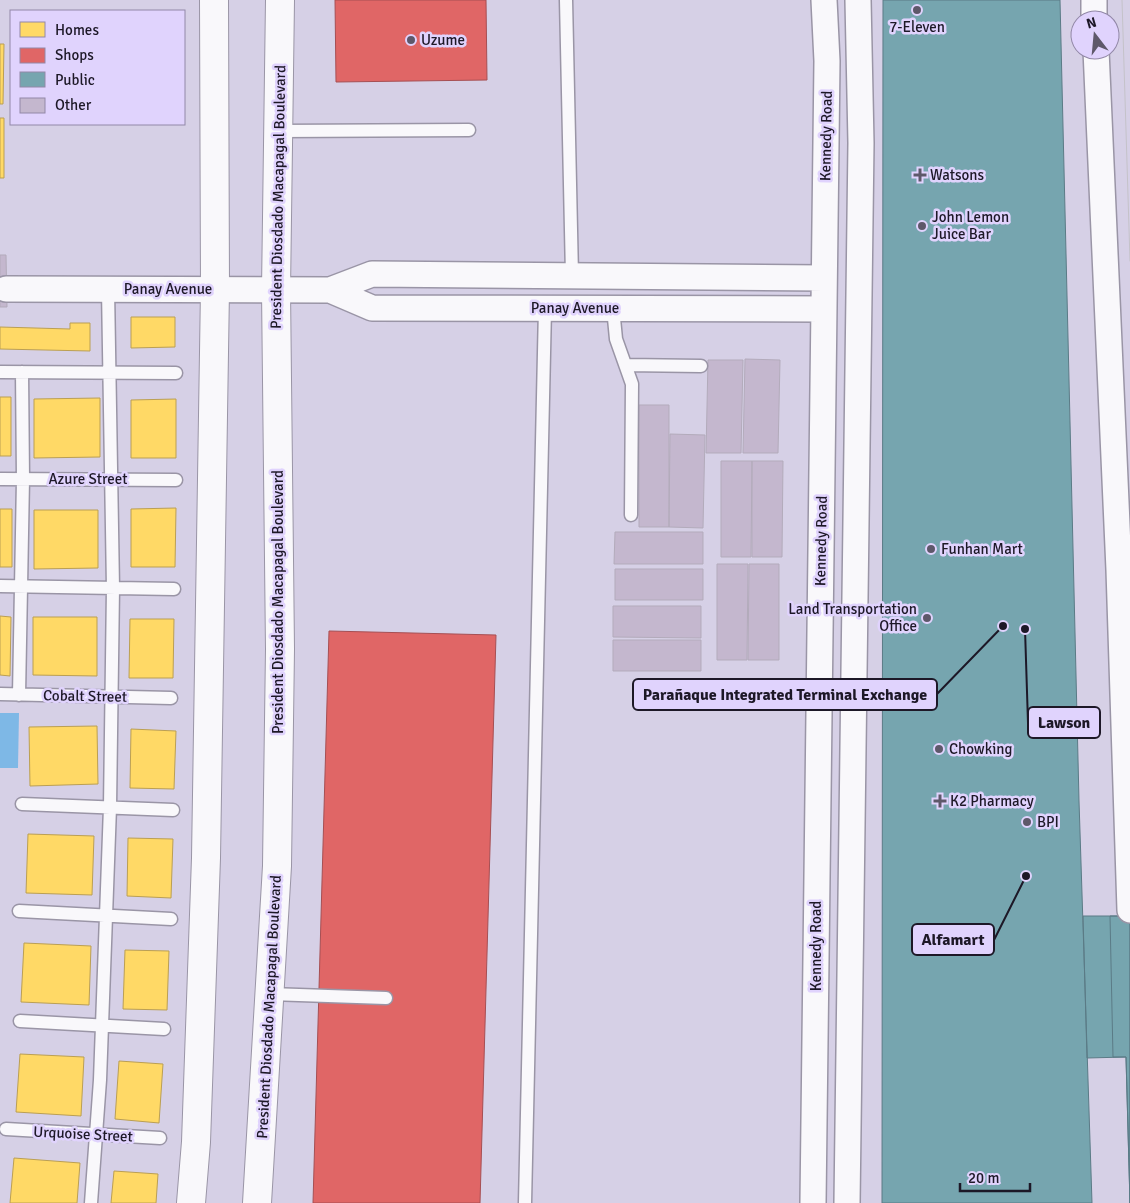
<svg xmlns="http://www.w3.org/2000/svg" width="1130" height="1203" viewBox="0 0 1130 1203" font-family="Signika,sans-serif">
<style>
.water{fill:#7eb8e6}
.homes{fill:#ffd966;stroke:#bb9f53}
.shops{fill:#e06666;stroke:#a64f53}
.public{fill:#76a5af;stroke:#5b7b86}
.building{fill:#c4b7ce;stroke:#b3abbb}
.lines{fill:none;stroke-linecap:round;stroke-linejoin:round}
.service-casing{stroke:#9a95a6;stroke-width:15}
.minor-casing{stroke:#9a95a6;stroke-width:28}
.secondary-casing{stroke:#9a95a6;stroke-width:30}
.service{stroke:#f9f8fb;stroke-width:12}
.minor{stroke:#f9f8fb;stroke-width:25}
.secondary{stroke:#f9f8fb;stroke-width:28}
.tram{stroke:#c4c2c9;stroke-width:1}
.poi-dot{fill:#5e586a;stroke:#e0d3fd;stroke-width:2}
.labels{text-anchor:middle;stroke-width:5;stroke-linejoin:round;paint-order:stroke}
.poi-label{font-size:15px;fill:#1d1827;stroke:#e0d3fd;text-anchor:start}
.street-label{font-size:15px;fill:#1d1827;stroke:#e0d3fd}
.leader{fill:none;stroke:#1d1827;stroke-width:2}
.callout-dot{fill:#1d1827;stroke:#e0d3fd;stroke-width:2}
.callout{fill:#e0d3fd;stroke:#1d1827;stroke-width:2}
.callout-label{font-size:16px;text-anchor:middle;font-weight:bold;fill:#1d1827}
</style>
<rect width="100%" height="100%" fill="#d6d0e6"/>
<path class="water" d="M 0,713 L 19,713 L 18,768 L 0,768 Z"/>
<path class="homes" d="M 0,44 L 4,44 L 3,104 L 0,104 Z
M 0,118 L 4,118 L 4,178 L 0,178 Z
M 131,317 L 175,317 L 175,347 L 131,348 Z
M 70,323 L 90,323 L 90,351 L 0,349 L 0,327 L 70,329 Z
M 0,397 L 11,397 L 11,456 L 0,456 Z
M 100,398 L 100,457 L 34,458 L 34,399 Z
M 176,399 L 176,458 L 131,458 L 131,400 Z
M 176,508 L 175,567 L 131,567 L 131,509 Z
M 0,509 L 12,509 L 12,567 L 0,567 Z
M 34,510 L 98,510 L 98,568 L 34,569 Z
M 0,616 L 11,617 L 10,676 L 0,675 Z
M 33,617 L 97,617 L 97,676 L 33,675 Z
M 130,619 L 174,619 L 173,678 L 129,678 Z
M 97,726 L 98,784 L 30,786 L 29,727 Z
M 131,729 L 176,731 L 174,789 L 130,788 Z
M 28,834 L 94,836 L 92,895 L 26,893 Z
M 128,838 L 173,839 L 171,898 L 127,896 Z
M 24,943 L 91,946 L 89,1005 L 21,1002 Z
M 125,950 L 169,951 L 167,1010 L 123,1009 Z
M 20,1054 L 84,1057 L 81,1116 L 16,1112 Z
M 119,1061 L 163,1064 L 159,1123 L 115,1119 Z
M 14,1158 L 80,1163 L 77,1203 L 10,1203 Z
M 114,1171 L 158,1174 L 156,1203 L 111,1203 Z"/>
<path class="shops" d="M 335,0 L 486,0 L 487,80 L 336,82 Z
M 329,631 L 496,635 L 480,1203 L 313,1203 Z"/>
<path class="public" d="M 883,0 L 1060,0 L 1079,801 L 1092,1203 L 882,1203 Z
M 1083,916 L 1130,916 L 1130,1203 L 1126,1057 L 1087,1058 Z
M 1110,916 L 1130,916 L 1130,1203 L 1126,1057 L 1113,1057 Z"/>
<path class="building" d="M 0,255 L 6,255 L 7,307 L 0,307 Z
M 745,359 L 780,360 L 778,453 L 743,453 Z
M 708,360 L 743,360 L 741,453 L 706,453 Z
M 639,405 L 669,405 L 669,527 L 639,527 Z
M 670,434 L 705,435 L 703,528 L 669,527 Z
M 721,461 L 752,461 L 751,557 L 721,557 Z
M 752,461 L 783,461 L 782,557 L 752,557 Z
M 615,532 L 703,532 L 703,564 L 614,564 Z
M 717,564 L 748,564 L 747,660 L 717,660 Z
M 749,564 L 779,564 L 779,660 L 748,660 Z
M 615,569 L 703,569 L 703,600 L 615,600 Z
M 613,606 L 701,606 L 701,638 L 613,637 Z
M 613,640 L 701,640 L 701,671 L 613,671 Z"/>
<g class="lines">
<g class="service-casing">
<path id="service" d="M 566,0 L 572,276
M 279,131 L 469,130
M 613,308 L 616,339 L 632,384 L 631,515
M 626,365 L 701,366
M 0,372 L 176,373
M 0,479 L 176,480
M 0,586 L 174,589
M 0,694 L 171,698
M 19,695 L 23,479 L 22,372
M 22,804 L 173,810
M 19,911 L 171,919
M 270,994 L 386,998
M 20,1021 L 164,1029
M 6,1129 L 160,1138
M 91,1203 L 100,1080 L 110,807 L 113,588 L 108,289
M 525,1203 L 545,308"/>
</g>
<g class="minor-casing">
<path id="minor" d="M 1094,0 L 1094,20
M 1096,50 L 1119,570 L 1130,910
M 6,289 L 330,290 L 372,274 L 824,278
M 330,290 L 372,308 L 824,309
M 813,1203 L 827,61 L 824,0
M 847,1203 L 861,143 L 858,0"/>
</g>
<g class="secondary-casing">
<path id="secondary" d="M 191,1203 L 196,1142 L 206,858 L 215,289 L 214,0
M 257,1203 L 277,866 L 280,649 L 276,290 L 280,0"/>
</g>
<use href="#service" class="service"/>
<use href="#minor" class="minor"/>
<use href="#secondary" class="secondary"/>
<path class="tram" d="M 1122,0 L 1130,261"/>
</g>
<g class="poi-dot">
<circle cx="917" cy="10" r="5"/>
<circle cx="411" cy="40" r="5"/>
<path d="M917.5 167.5h5v5h5v5h-5v5h-5v-5h-5v-5h5z"/>
<circle cx="922" cy="226" r="5"/>
<circle cx="931" cy="549" r="5"/>
<circle cx="927" cy="618" r="5"/>
<circle cx="939" cy="749" r="5"/>
<path d="M937.5 793.5h5v5h5v5h-5v5h-5v-5h-5v-5h5z"/>
<circle cx="1027" cy="822" r="5"/>
</g>
<g class="labels">
<g class="poi-label">
<text x="917" y="32" text-anchor="middle">7-Eleven</text>
<text x="421" y="45">Uzume</text>
<text x="930" y="180">Watsons</text>
<text x="932" y="222">John Lemon<tspan x="932" dy="17">Juice Bar</tspan></text>
<text x="941" y="554">Funhan Mart</text>
<text x="917" y="614" text-anchor="end">Land Transportation<tspan x="917" dy="17">Office</tspan></text>
<text x="949" y="754">Chowking</text>
<text x="950" y="806">K2 Pharmacy</text>
<text x="1037" y="827">BPI</text>
</g>
<g class="street-label">
<text transform="translate(826 136) rotate(-89)" y="5">Kennedy Road</text>
<text transform="translate(278 197) rotate(-89)" y="5">President Diosdado Macapagal Boulevard</text>
<text x="168" y="294">Panay Avenue</text>
<text x="575" y="313">Panay Avenue</text>
<text x="88" y="484">Azure Street</text>
<text transform="translate(821 541) rotate(-89)" y="5">Kennedy Road</text>
<text transform="translate(278 602) rotate(-90)" y="5">President Diosdado Macapagal Boulevard</text>
<text transform="translate(85 696) rotate(1)" y="5">Cobalt Street</text>
<text transform="translate(816 946) rotate(-90)" y="5">Kennedy Road</text>
<text transform="translate(269 1007) rotate(-87)" y="5">President Diosdado Macapagal Boulevard</text>
<text transform="translate(83 1134) rotate(3)" y="5">Urquoise Street</text>
</g>
</g>
<path class="leader" d="M1003 626L937 694M1025 629L1028 723M1026 876L994 940"/>
<g class="callout-dot">
<circle cx="1003" cy="626" r="5"/>
<circle cx="1025" cy="629" r="5"/>
<circle cx="1026" cy="876" r="5"/>
</g>
<g class="callout">
<rect x="633" y="679" width="304" height="31" rx="5"/>
<rect x="1028" y="707" width="72" height="31" rx="5"/>
<rect x="912" y="924" width="82" height="31" rx="5"/>
</g>
<g class="callout-label">
<text x="785" y="700">Parañaque Integrated Terminal Exchange</text>
<text x="1064" y="728">Lawson</text>
<text x="953" y="945">Alfamart</text>
</g>
<rect x="10" y="10" width="175" height="115" fill="#e0d3fd" stroke="#9288a7"/>
<rect x="20" y="22" width="25" height="15" fill="#ffd966" stroke="#9288a7"/>
<text x="55" y="35" font-size="15" fill="#1d1827">Homes</text>
<rect x="20" y="48" width="25" height="15" fill="#e06666" stroke="#9288a7"/>
<text x="55" y="60" font-size="15" fill="#1d1827">Shops</text>
<rect x="20" y="72" width="25" height="15" fill="#76a5af" stroke="#9288a7"/>
<text x="55" y="85" font-size="15" fill="#1d1827">Public</text>
<rect x="20" y="98" width="25" height="15" fill="#c4b7ce" stroke="#9288a7"/>
<text x="55" y="110" font-size="15" fill="#1d1827">Other</text>
<g transform="translate(1095 35) rotate(344)"><circle r="24" fill="#e0d3fd" stroke="#9288a7"/>
<path d="M0-4L9 19L0 12L-9 19Z" fill="#5e586a"/>
<text y="-8" font-size="14" font-weight="bold" text-anchor="middle" fill="#1d1827">N</text>
</g>
<path d="M960 1183v8h70v-8" fill="none" stroke="#1d1827" stroke-width="2.5"/>
<text x="968" y="1183" font-size="15" fill="#1d1827" stroke="#e0d3fd" stroke-width="4" paint-order="stroke">20 m</text>
</svg>
